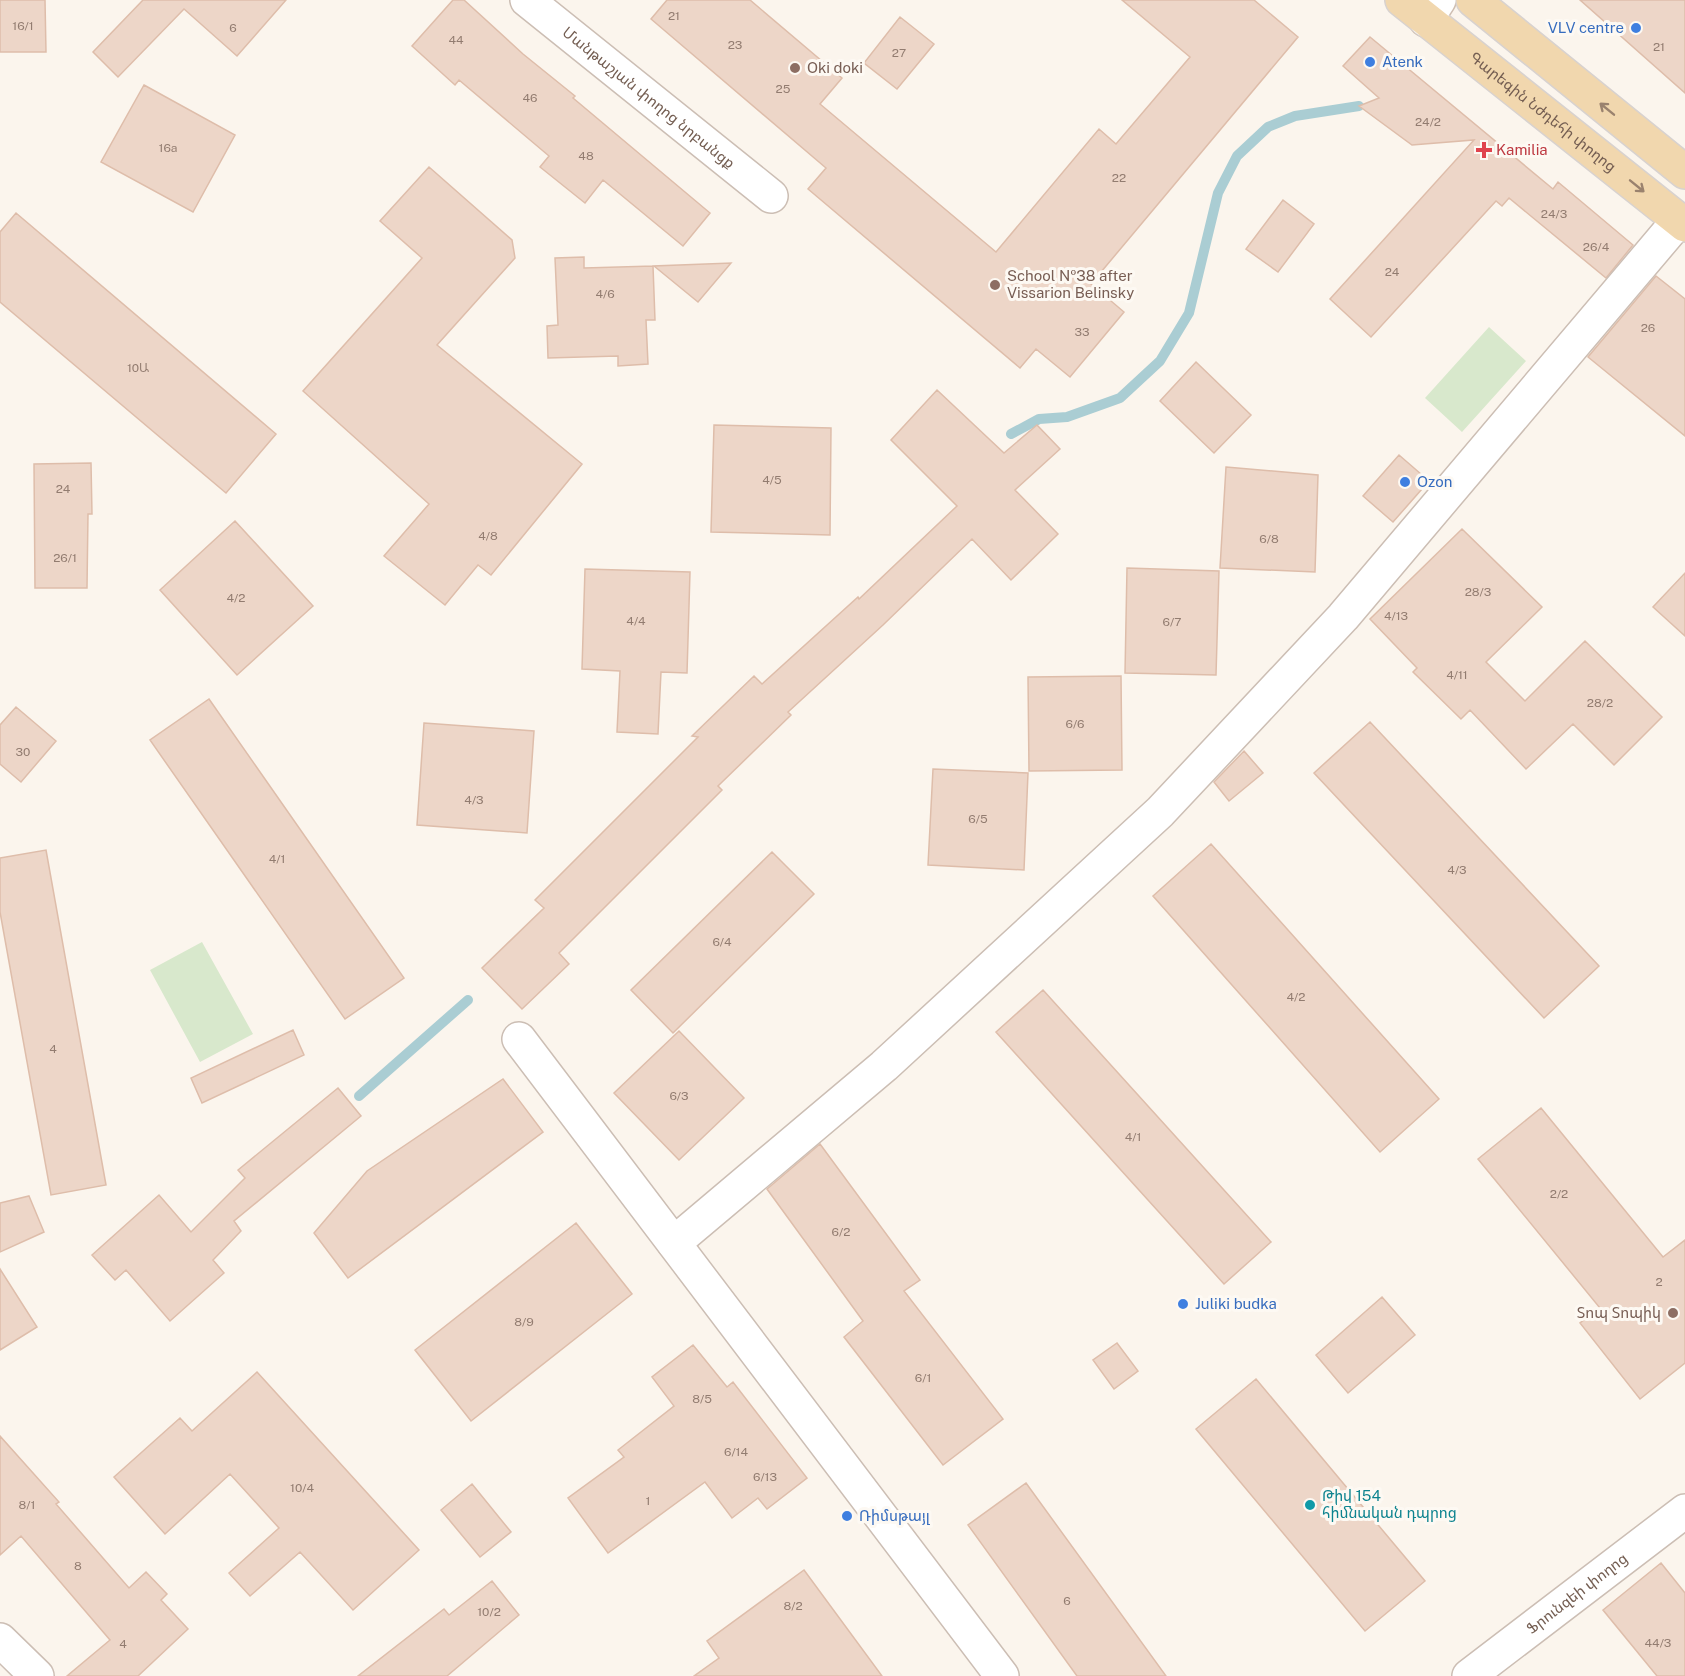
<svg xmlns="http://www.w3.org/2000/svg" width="1685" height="1676" viewBox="0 0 1685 1676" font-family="'Public Sans','Noto Sans Armenian',sans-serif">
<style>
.green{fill:#d8e8cc}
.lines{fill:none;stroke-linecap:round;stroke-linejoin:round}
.stream{stroke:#aacdd3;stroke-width:10}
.building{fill:#edd6c8;stroke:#debdaa;stroke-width:1.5}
.street-casing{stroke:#ccbeb4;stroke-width:36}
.secondary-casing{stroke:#cebeb1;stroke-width:36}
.primary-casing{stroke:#d8d2cf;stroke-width:36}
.street{stroke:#fff;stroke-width:33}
.secondary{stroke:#fff;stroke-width:33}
.primary{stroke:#f1d7ae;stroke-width:33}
.oneway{stroke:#9a826e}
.shop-dot{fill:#3f7fe0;stroke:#fdf9f3;stroke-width:2}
.education-dot{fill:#8d6e63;stroke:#fdf9f3;stroke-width:2}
.health-dot{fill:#e0444e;stroke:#fdf9f3;stroke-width:2}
.culture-dot{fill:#0f9aa8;stroke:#fdf9f3;stroke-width:2}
.labels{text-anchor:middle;stroke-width:6;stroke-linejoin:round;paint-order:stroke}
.number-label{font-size:12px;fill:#927c70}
.shop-label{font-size:15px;fill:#366cbe;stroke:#fdf9f3;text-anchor:start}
.education-label{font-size:15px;fill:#785e54;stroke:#fdf9f3;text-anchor:start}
.street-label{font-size:15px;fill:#745e52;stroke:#fdf9f3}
.health-label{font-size:15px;fill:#be3a42;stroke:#fdf9f3;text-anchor:start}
.culture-label{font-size:15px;fill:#0d838f;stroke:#fdf9f3;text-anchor:start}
</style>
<rect width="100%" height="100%" fill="#fbf5ed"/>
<path class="green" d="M 1489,327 L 1526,361 L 1462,432 L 1425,398 Z
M 202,942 L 253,1034 L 200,1062 L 150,970 Z"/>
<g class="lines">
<path class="stream" d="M 1011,434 L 1039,419 L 1067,417 L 1120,398 L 1160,361 L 1189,313 L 1218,193 L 1237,156 L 1268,127 L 1295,116 L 1359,106
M 359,1096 L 468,1000"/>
</g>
<path class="building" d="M 0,0 L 45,0 L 46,52 L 0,52 Z
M 143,0 L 286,0 L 237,56 L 184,9 L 118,77 L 93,52 Z
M 453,0 L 464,0 L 523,54 L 575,96 L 573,98 L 710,213 L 683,246 L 603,180 L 585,203 L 540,167 L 549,156 L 459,80 L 455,85 L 412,46 Z
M 667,0 L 750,0 L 842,78 L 820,104 L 996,252 L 1099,129 L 1116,144 L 1190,57 L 1122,0 L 1254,0 L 1298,37 L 1091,284 L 1124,312 L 1070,377 L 1036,349 L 1020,368 L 808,189 L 826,168 L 651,19 Z
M 1580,0 L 1685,0 L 1685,93 Z
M 900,17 L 934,44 L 897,89 L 864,63 Z
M 1370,37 L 1553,189 L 1558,182 L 1633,245 L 1606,278 L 1509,198 L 1502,206 L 1496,201 L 1371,337 L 1330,299 L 1474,140 L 1412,145 L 1359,106 L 1379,98 L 1343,66 Z
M 144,85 L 235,135 L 193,212 L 101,162 Z
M 429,167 L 512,240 L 515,258 L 437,345 L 582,464 L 491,575 L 478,565 L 445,605 L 384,556 L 429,504 L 303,391 L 422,258 L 380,221 Z
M 1283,200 L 1314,224 L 1278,272 L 1246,249 Z
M 16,213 L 276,434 L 226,493 L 0,302 L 0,232 Z
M 584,257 L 584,268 L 653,266 L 655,320 L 646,320 L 648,364 L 618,366 L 618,356 L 548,358 L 547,326 L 558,325 L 555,258 Z
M 731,263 L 698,302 L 654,266 Z
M 1656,276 L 1685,299 L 1685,436 L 1588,357 Z
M 1196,362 L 1251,415 L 1214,453 L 1160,401 Z
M 937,390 L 1004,453 L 1037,425 L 1060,449 L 1015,490 L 1058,534 L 1011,580 L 972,539 L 883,625 L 788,712 L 791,715 L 718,786 L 722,790 L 559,953 L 569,964 L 522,1009 L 482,968 L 544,908 L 535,900 L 698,737 L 692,736 L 754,676 L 762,684 L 858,597 L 859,599 L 957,506 L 891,440 Z
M 714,425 L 831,428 L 830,535 L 711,532 Z
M 1399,455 L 1429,481 L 1393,522 L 1363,496 Z
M 91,463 L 92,514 L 88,514 L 87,588 L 35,588 L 34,464 Z
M 1226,467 L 1318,475 L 1315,572 L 1220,568 Z
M 235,521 L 313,606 L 237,675 L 160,590 Z
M 1462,529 L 1542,607 L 1486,662 L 1525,701 L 1585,641 L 1662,717 L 1614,765 L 1573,724 L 1526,769 L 1470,710 L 1461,719 L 1413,672 L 1417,668 L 1370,619 Z
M 1127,568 L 1219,571 L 1216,675 L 1125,673 Z
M 585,569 L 690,572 L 687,673 L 661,672 L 658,734 L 617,732 L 620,671 L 582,669 Z
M 1685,573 L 1685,636 L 1653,607 Z
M 1121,676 L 1122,770 L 1029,771 L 1028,677 Z
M 209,699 L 404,978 L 345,1019 L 150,740 Z
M 16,707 L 56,741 L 21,782 L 0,764 L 0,725 Z
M 1370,722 L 1599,966 L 1544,1018 L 1314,773 Z
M 424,723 L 534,731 L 527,833 L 417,825 Z
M 1244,751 L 1263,773 L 1229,801 L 1214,782 Z
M 933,769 L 1028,773 L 1024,870 L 928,865 Z
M 1211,844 L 1439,1099 L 1380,1152 L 1153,896 Z
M 46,850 L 106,1185 L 51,1195 L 0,912 L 0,858 Z
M 772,852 L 814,894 L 673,1033 L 631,990 Z
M 1043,990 L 1271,1242 L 1224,1284 L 996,1032 Z
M 293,1030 L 304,1055 L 202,1103 L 191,1078 Z
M 679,1031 L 744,1098 L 679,1160 L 614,1093 Z
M 503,1079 L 543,1132 L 348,1278 L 314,1233 L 367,1171 Z
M 338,1088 L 361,1116 L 234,1221 L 241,1231 L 213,1260 L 224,1273 L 170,1321 L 126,1270 L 115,1280 L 92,1255 L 159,1195 L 191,1232 L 245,1178 L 238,1170 Z
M 1541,1108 L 1663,1257 L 1685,1240 L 1685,1363 L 1640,1399 L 1580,1323 L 1600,1308 L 1478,1159 Z
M 820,1144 L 920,1280 L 904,1291 L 1003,1419 L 943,1465 L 844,1337 L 863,1321 L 767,1189 Z
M 29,1196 L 44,1232 L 0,1252 L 0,1203 Z
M 576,1223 L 632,1294 L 471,1421 L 415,1350 Z
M 0,1269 L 37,1327 L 0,1350 Z
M 1382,1297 L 1415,1335 L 1348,1393 L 1316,1355 Z
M 1117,1343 L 1138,1371 L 1114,1389 L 1093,1360 Z
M 693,1345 L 727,1387 L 733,1382 L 807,1478 L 767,1509 L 758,1498 L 732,1518 L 705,1482 L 608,1553 L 568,1498 L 624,1457 L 618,1450 L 674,1406 L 652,1377 Z
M 257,1372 L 419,1550 L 353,1610 L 300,1552 L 250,1596 L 229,1573 L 279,1528 L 230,1474 L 165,1534 L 114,1477 L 180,1418 L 192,1431 Z
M 1256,1379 L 1425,1581 L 1365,1631 L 1196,1429 Z
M 0,1436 L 59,1502 L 56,1504 L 129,1588 L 146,1572 L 167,1594 L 161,1600 L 188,1629 L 138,1676 L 67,1676 L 110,1640 L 21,1536 L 0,1555 Z
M 1026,1483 L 1166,1676 L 1077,1676 L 968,1525 Z
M 472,1484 L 511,1532 L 480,1557 L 441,1510 Z
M 1661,1563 L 1685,1593 L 1685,1676 L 1657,1676 L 1603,1610 Z
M 804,1570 L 882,1676 L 694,1676 L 719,1658 L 707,1641 Z
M 492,1581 L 519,1615 L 447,1676 L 358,1676 L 444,1609 L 449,1615 Z"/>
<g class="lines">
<g class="street-casing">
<g id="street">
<path id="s1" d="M 527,0 L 771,196"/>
<path d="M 519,1039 L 1002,1676"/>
<path d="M 674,1243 L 884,1066 L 1160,812 L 1343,617 L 1679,220"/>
<path d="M 0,1640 L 37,1676"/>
<path id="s2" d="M 1469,1676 L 1685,1511"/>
</g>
</g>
<g class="secondary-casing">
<path id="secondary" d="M 1426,20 L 1439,0"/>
</g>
<g class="primary-casing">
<g id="primary">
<path id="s3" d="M 1402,0 L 1685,225"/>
<path d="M 1473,0 L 1685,172"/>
</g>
</g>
<use href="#street" class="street"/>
<use href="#secondary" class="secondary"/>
<use href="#primary" class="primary"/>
</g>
<defs><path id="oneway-shaft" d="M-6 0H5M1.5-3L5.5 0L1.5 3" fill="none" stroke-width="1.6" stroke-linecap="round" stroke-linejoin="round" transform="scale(1.5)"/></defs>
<g class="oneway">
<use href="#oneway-shaft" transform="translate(1607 109) rotate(-141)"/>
<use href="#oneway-shaft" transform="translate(1637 186) rotate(39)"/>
</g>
<g class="shop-dot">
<circle cx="1636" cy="28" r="6"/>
<circle cx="1370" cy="62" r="6"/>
<circle cx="1405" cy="482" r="6"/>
<circle cx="1183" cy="1304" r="6"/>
<circle cx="847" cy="1516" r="6"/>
</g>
<g class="education-dot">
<circle cx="795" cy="68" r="6"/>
<circle cx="995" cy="285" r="6"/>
<circle cx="1673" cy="1313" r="6"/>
</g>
<path class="health-dot" d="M1481 141h6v6h6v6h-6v6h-6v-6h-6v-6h6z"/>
<circle class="culture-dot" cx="1310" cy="1505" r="6"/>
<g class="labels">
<g class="number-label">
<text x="674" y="20">21</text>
<text x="23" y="30">16/1</text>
<text x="233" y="32">6</text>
<text x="456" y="44">44</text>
<text x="735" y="49">23</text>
<text x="1659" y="51">21</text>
<text x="899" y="57">27</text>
<text x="783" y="93">25</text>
<text x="530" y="102">46</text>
<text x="1428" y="126">24/2</text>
<text x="168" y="152">16a</text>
<text x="586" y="160">48</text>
<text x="1119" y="182">22</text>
<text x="1554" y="218">24/3</text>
<text x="1596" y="251">26/4</text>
<text x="1392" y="276">24</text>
<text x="605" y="298">4/6</text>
<text x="1648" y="332">26</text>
<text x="1082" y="336">33</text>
<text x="138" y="372">10Ա</text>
<text x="772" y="484">4/5</text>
<text x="63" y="493">24</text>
<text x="488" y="540">4/8</text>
<text x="1269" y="543">6/8</text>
<text x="65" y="562">26/1</text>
<text x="1478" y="596">28/3</text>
<text x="236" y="602">4/2</text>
<text x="1396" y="620">4/13</text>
<text x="636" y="625">4/4</text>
<text x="1172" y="626">6/7</text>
<text x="1457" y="679">4/11</text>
<text x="1600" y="707">28/2</text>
<text x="1075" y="728">6/6</text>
<text x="23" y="756">30</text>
<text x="474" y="804">4/3</text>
<text x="978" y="823">6/5</text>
<text x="277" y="863">4/1</text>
<text x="1457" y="874">4/3</text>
<text x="722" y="946">6/4</text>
<text x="1296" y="1001">4/2</text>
<text x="53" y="1053">4</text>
<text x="679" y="1100">6/3</text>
<text x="1133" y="1141">4/1</text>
<text x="1559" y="1198">2/2</text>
<text x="841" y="1236">6/2</text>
<text x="1659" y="1286">2</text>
<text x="524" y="1326">8/9</text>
<text x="923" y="1382">6/1</text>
<text x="702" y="1403">8/5</text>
<text x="736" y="1456">6/14</text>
<text x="765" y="1481">6/13</text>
<text x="302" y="1492">10/4</text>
<text x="648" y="1505">1</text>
<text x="27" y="1509">8/1</text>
<text x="78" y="1570">8</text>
<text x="1067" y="1605">6</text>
<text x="793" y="1610">8/2</text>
<text x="489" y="1616">10/2</text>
<text x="1658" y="1647">44/3</text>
<text x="123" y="1648">4</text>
</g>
<g class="shop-label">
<text x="1624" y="33" text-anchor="end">VLV centre</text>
<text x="1382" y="67">Atenk</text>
<text x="1417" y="487">Ozon</text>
<text x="1195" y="1309">Juliki budka</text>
<text x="859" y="1521">Ռիմսթայլ</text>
</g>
<g class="education-label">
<text x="807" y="73">Oki doki</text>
<text x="1007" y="281">School №38 after<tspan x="1007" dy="17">Vissarion Belinsky</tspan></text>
<text x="1661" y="1318" text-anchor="end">Տոպ Տոպիկ</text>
</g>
<g class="street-label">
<text dy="5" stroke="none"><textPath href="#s1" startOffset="156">Մանթաշյան փողոց նրբանցք</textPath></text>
<text dy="5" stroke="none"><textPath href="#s3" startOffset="180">Գարեգին Նժդեհի փողոց</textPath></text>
<text dy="5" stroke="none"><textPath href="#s2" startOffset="136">Ֆրունզեի փողոց</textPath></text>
</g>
<g class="health-label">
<text x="1496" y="155">Kamilia</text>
</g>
<g class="culture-label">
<text x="1322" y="1501">Թիվ 154<tspan x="1322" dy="17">հիմնական դպրոց</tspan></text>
</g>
</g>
</svg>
